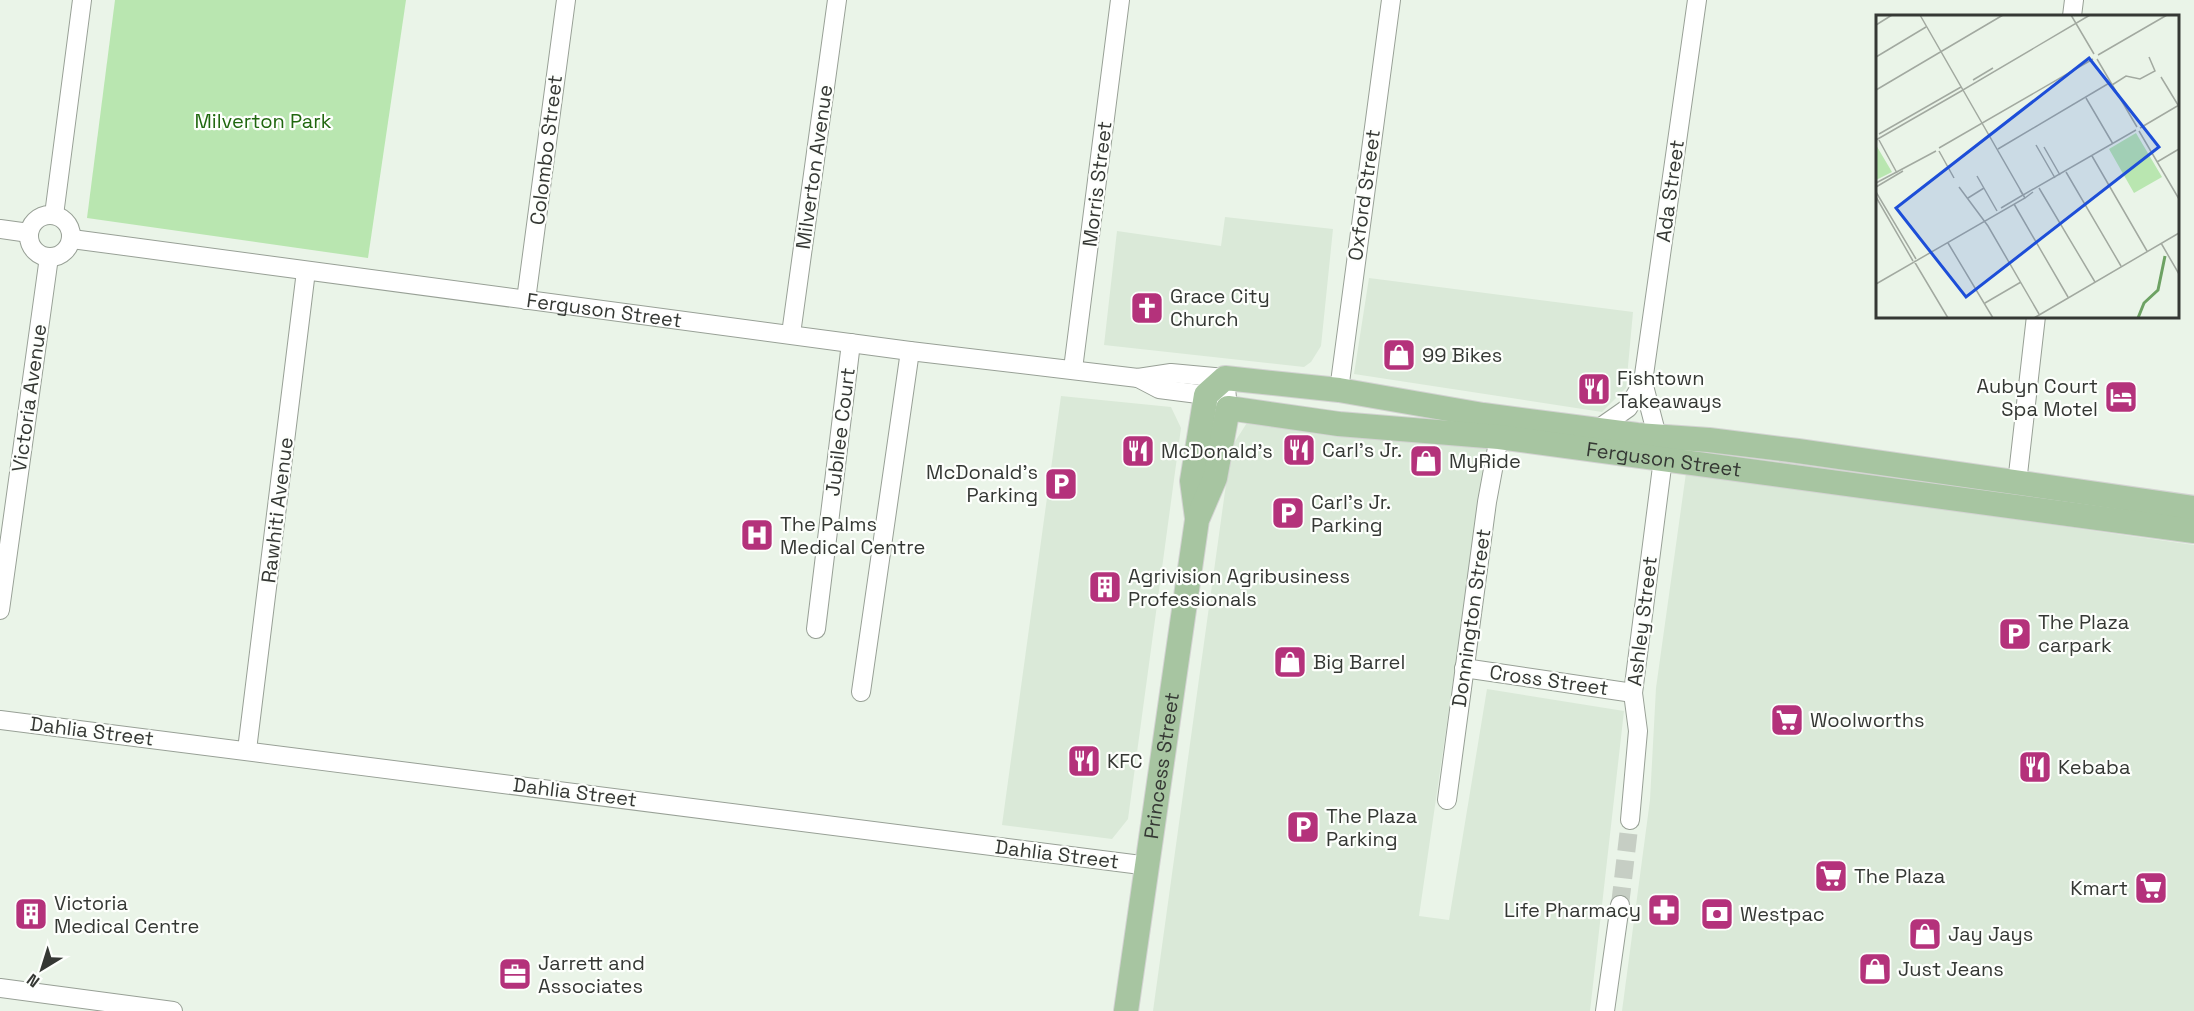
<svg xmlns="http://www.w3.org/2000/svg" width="2194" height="1011" viewBox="0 0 2194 1011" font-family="'Space Grotesk',sans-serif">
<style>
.built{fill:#dae9d8}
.green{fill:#b9e6b0}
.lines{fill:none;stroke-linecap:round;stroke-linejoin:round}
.minor-tunnel{stroke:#c6cec4;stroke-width:18;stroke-dasharray:18 9;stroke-linecap:butt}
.minor-casing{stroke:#98a096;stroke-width:20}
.major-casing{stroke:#d3d3d2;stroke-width:26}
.minor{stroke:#fff;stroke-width:18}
.major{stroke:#a7c5a1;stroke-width:24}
.labels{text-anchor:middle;stroke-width:4.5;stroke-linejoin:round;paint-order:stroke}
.park-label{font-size:20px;fill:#20670f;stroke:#fdfffc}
.street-label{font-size:20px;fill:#353834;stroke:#fdfffc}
.poi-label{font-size:20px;fill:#353834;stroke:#fdfffc;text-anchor:start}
.inset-river{fill:none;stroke:#6da263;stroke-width:3}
.inset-road{fill:none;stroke:#a2a9a0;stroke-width:1.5}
.view{fill:#1d4ed8;fill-opacity:0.15;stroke:#1d4ed8;stroke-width:3}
.inset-edge{fill:none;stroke:#353834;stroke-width:3}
</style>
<rect width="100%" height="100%" fill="#eaf4e8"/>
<path class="built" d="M 1225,217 L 1333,229 L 1321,346 L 1311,362 L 1304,367 L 1104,345 L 1117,231 L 1221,246 Z
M 1369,278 L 1633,312 L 1626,388 L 1602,412 L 1354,374 Z
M 1061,396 L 1171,407 L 1181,428 L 1128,819 L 1112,839 L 1002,825 Z
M 1250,418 L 1487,447 L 1419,916 L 1449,920 L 1487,689 L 1624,711 L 1590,1011 L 1153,1011 L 1231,448 Z
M 1686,473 L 2194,545 L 2194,1011 L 1622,1011 L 1650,800 L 1656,688 Z"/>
<path class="green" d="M 115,0 L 406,0 L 368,258 L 87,218 Z"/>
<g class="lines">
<path class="minor-tunnel" d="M 1620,905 L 1630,820"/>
<g class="minor-casing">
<g id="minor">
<path d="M 2072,16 L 2074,0"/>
<circle cx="50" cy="236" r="21"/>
<path d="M 54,215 L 82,0"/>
<path d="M 0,229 L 29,233"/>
<path id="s1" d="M 72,239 L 910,351 L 1138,378 L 1171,373 L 1225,378 L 1228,408"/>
<path d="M 526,300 L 566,0"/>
<path d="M 791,334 L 837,0"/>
<path d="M 1073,369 L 1120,0"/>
<path d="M 1138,378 L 1159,389 L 1206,395 L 1216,401"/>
<path d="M 1339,390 L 1391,0"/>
<path d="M 1598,429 L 1628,408 L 1643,382 L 1697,0"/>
<path d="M 2017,483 L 2036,316"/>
<path d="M 0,610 L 49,257"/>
<path d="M 816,629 L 851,343"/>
<path d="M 1464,668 L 1633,693"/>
<path d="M 861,692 L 910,351"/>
<path d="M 0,720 L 1149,866"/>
<path d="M 247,750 L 306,271"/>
<path d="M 1447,800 L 1487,502 L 1499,437"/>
<path d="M 1630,820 L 1638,731 L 1633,693 L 1663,459 L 1643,382"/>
<path d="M 0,988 L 173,1011"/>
<path d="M 1605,1011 L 1620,905"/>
</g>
</g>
<g class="major-casing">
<g id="major">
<path d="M 1197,518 L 1192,481 L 1206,395 L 1225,378 L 1339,390 L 1483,415 L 1637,435 L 1709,440 L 1798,451 L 2194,508"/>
<path id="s2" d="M 1126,1011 L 1197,520 L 1215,478 L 1228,408 L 1339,424 L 1499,437 L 2194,531"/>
</g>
</g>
<use href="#minor" class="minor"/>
<use href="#major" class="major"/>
</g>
<defs>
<g id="church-square" transform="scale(1.725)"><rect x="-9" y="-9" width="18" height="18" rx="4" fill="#b4327b" stroke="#fdfffc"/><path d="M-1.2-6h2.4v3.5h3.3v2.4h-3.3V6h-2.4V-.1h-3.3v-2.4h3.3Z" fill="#fff"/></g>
<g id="shop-square" transform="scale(1.725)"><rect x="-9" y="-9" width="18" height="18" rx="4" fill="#b4327b" stroke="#fdfffc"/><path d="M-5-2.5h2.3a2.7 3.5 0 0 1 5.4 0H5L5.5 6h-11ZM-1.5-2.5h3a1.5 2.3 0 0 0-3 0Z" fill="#fff"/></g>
<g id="restaurant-square" transform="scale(1.725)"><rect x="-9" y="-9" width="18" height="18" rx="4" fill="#b4327b" stroke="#fdfffc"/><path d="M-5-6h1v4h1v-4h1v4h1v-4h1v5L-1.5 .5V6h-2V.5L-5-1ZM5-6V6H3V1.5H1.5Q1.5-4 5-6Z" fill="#fff"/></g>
<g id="hotel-square" transform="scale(1.725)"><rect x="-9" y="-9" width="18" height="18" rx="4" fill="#b4327b" stroke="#fdfffc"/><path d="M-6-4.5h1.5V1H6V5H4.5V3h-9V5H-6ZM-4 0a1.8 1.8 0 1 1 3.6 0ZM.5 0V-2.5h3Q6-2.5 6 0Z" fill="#fff"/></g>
<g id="parking-square" transform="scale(1.725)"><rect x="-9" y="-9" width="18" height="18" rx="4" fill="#b4327b" stroke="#fdfffc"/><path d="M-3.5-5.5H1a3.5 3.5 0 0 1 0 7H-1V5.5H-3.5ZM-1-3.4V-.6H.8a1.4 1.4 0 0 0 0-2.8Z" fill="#fff"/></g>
<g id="hospital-square" transform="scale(1.725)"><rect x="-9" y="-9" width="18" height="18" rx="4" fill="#b4327b" stroke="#fdfffc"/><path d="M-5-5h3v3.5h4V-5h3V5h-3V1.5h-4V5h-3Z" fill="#fff"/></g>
<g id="building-square" transform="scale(1.725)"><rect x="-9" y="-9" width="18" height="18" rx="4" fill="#b4327b" stroke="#fdfffc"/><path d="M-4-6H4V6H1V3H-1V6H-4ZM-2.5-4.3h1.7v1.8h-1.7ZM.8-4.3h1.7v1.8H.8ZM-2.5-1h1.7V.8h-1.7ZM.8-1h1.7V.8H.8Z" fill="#fff"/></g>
<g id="supermarket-square" transform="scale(1.725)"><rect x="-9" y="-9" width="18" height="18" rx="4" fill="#b4327b" stroke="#fdfffc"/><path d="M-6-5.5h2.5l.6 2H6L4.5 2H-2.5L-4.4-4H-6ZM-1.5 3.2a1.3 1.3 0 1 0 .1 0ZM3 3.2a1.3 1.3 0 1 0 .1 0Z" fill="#fff"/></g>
<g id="pharmacy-square" transform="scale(1.725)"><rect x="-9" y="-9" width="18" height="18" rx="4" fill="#b4327b" stroke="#fdfffc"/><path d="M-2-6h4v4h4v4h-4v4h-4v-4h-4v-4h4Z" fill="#fff"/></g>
<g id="bank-square" transform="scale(1.725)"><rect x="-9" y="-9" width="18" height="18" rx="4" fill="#b4327b" stroke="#fdfffc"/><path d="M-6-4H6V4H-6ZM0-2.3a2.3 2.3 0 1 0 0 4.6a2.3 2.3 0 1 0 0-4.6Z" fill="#fff"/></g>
<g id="office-square" transform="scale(1.725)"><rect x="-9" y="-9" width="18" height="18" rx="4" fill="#b4327b" stroke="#fdfffc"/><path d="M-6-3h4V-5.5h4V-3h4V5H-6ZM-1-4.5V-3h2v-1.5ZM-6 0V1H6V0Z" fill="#fff"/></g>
</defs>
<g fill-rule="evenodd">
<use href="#church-square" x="1147" y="308"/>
<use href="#shop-square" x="1399" y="355"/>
<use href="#restaurant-square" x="1594" y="389"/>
<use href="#hotel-square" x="2121" y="397"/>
<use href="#restaurant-square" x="1299" y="450"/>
<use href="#restaurant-square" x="1138" y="451"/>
<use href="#shop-square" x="1426" y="461"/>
<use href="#parking-square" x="1061" y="484"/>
<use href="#parking-square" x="1288" y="513"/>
<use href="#hospital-square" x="757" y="535"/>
<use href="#building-square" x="1105" y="587"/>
<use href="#parking-square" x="2015" y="634"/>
<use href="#shop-square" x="1290" y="662"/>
<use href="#supermarket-square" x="1787" y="720"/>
<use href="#restaurant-square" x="1084" y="761"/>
<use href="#restaurant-square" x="2035" y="767"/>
<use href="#parking-square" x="1303" y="827"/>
<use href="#supermarket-square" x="1831" y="876"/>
<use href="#supermarket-square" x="2151" y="888"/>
<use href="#pharmacy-square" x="1664" y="910"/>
<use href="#building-square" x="31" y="914"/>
<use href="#bank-square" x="1717" y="914"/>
<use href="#shop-square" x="1925" y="934"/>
<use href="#shop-square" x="1875" y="969"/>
<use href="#office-square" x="515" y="974"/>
</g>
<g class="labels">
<g class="park-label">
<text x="263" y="128">Milverton Park</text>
</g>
<g class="street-label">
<text transform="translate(546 150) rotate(-83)" y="7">Colombo Street</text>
<text transform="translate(814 167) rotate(-82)" y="7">Milverton Avenue</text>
<text transform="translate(1097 184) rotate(-83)" y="7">Morris Street</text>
<text transform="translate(1670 191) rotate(-82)" y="7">Ada Street</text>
<text transform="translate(1364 195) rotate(-82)" y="7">Oxford Street</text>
<text dy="7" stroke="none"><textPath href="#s1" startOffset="537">Ferguson Street</textPath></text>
<text transform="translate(29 398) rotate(-82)" y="7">Victoria Avenue</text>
<text transform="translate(840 432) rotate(-83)" y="7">Jubilee Court</text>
<text dy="7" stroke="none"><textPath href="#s2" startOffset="1052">Ferguson Street</textPath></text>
<text transform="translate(277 510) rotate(-83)" y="7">Rawhiti Avenue</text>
<text transform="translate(1471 618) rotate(-82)" y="7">Donnington Street</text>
<text transform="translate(1642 621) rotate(-83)" y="7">Ashley Street</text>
<text transform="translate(1549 680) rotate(8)" y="7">Cross Street</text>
<text transform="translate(92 731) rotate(7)" y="7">Dahlia Street</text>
<text dy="7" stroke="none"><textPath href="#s2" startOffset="248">Princess Street</textPath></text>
<text transform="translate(575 792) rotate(7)" y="7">Dahlia Street</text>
<text transform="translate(1057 854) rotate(7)" y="7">Dahlia Street</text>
</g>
<g class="poi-label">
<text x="1170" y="303">Grace City<tspan x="1170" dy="23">Church</tspan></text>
<text x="1422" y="362">99 Bikes</text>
<text x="1617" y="385">Fishtown<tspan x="1617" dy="23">Takeaways</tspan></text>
<text x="2098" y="393" text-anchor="end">Aubyn Court<tspan x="2098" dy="23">Spa Motel</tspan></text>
<text x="1322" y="457">Carl's Jr.</text>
<text x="1161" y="458">McDonald's</text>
<text x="1449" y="468">MyRide</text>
<text x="1038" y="479" text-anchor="end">McDonald's<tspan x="1038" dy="23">Parking</tspan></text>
<text x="1311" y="509">Carl's Jr.<tspan x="1311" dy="23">Parking</tspan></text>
<text x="780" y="531">The Palms<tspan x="780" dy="23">Medical Centre</tspan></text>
<text x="1128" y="583">Agrivision Agribusiness<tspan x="1128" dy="23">Professionals</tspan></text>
<text x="2038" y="629">The Plaza<tspan x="2038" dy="23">carpark</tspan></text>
<text x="1313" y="669">Big Barrel</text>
<text x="1810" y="727">Woolworths</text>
<text x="1107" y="768">KFC</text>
<text x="2058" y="774">Kebaba</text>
<text x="1326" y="823">The Plaza<tspan x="1326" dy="23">Parking</tspan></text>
<text x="1854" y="883">The Plaza</text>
<text x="2128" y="895" text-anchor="end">Kmart</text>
<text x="54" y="910">Victoria<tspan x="54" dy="23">Medical Centre</tspan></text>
<text x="1641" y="917" text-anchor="end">Life Pharmacy</text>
<text x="1740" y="921">Westpac</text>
<text x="1948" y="941">Jay Jays</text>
<text x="538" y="970">Jarrett and<tspan x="538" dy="23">Associates</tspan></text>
<text x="1898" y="976">Just Jeans</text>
</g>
</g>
<g transform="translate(1876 15)">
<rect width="303" height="303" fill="#eaf4e8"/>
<path d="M 260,118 L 286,162 L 258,178 L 233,134 ZM 0,130 L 16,157 L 0,165 Z" fill="#b9e6b0"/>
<path class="inset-river" d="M 262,303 L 268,288 L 282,275 L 289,241"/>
<path class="inset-road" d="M 44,0 L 87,75 L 214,0M 195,0 L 218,39M 0,10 L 16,0M 222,40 L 291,0M 0,42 L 50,12M 221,44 L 261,112M 285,62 L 302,90M 97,65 L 117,53M 236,70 L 250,61 L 264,64 L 279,56 L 273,42M 0,75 L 127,0M 210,83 L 237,129M 264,113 L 303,90M 263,116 L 303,184M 3,119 L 85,72M 0,125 L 87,75M 3,125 L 21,158M 160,130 L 179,163M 168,132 L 184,160M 63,133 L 217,44M 122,134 L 235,67M 63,136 L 78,163M 216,141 L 271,236M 281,147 L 303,134M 190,157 L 245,251M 101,161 L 121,196M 0,168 L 60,136M 0,172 L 27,156M 83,172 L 112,211 L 163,299M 163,173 L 219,267M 0,177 L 40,244M 157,177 L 149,183 L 147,180 L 260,115M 0,182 L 37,246M 92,183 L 108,173M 138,189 L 192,282M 125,193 L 147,180 L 144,175M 72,228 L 117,303M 285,228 L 303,259M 38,246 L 72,303M 0,269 L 149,183 L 87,75M 109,288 L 145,267M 158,303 L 303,218"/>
<path class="view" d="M 213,43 L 283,132 L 90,282 L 20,193 Z"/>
<rect width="303" height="303" class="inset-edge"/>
</g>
<g transform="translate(42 969) rotate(218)" stroke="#fdfffc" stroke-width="4.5" paint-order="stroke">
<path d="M0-4.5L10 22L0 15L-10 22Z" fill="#353834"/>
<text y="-9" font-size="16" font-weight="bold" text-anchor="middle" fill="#353834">N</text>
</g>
</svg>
